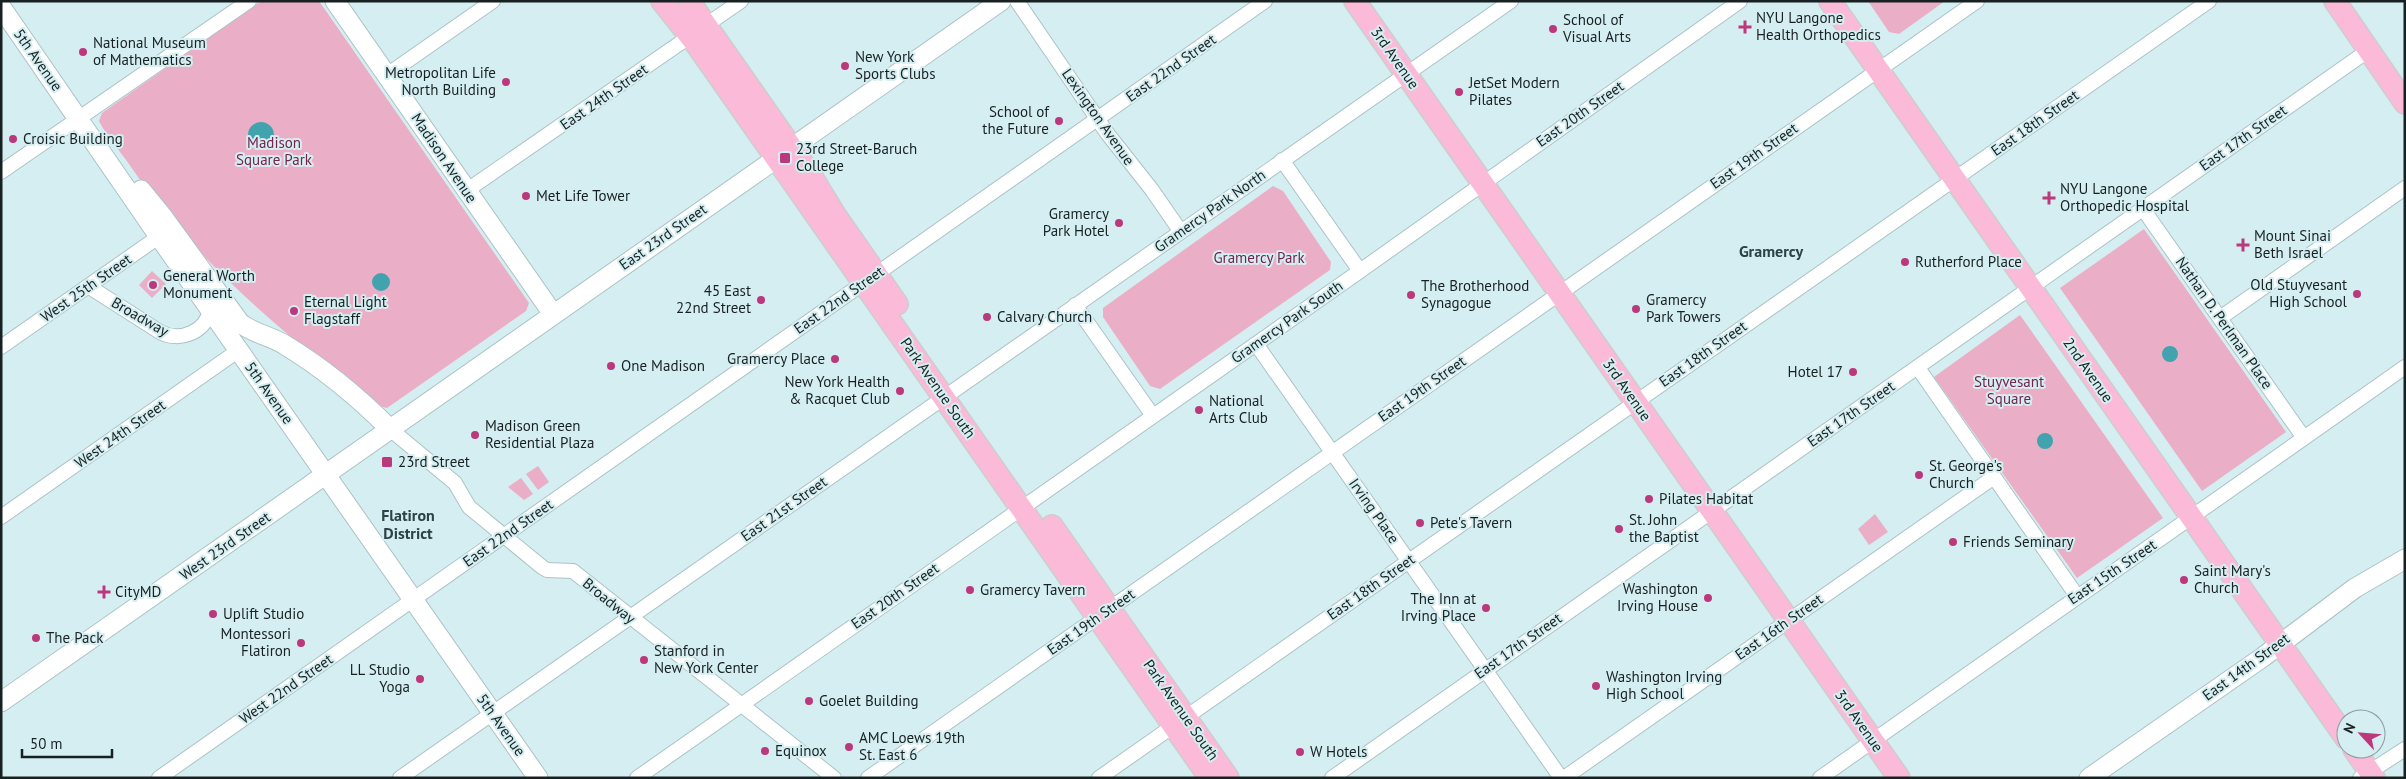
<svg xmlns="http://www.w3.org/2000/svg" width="2406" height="779" viewBox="0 0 2406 779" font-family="'PT Sans',sans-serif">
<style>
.green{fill:#eaafc7}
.water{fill:#41a3ad}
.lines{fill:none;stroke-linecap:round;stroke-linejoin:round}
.minor-casing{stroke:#abc3c6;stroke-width:16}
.secondary-casing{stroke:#abc3c6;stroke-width:21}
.primary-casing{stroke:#cccece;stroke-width:24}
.minor{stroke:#fff;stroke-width:14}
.secondary{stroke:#fff;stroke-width:19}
.primary{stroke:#fbbad7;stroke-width:21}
.poi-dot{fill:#bc387d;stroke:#d5eef1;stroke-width:2}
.labels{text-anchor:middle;stroke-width:4;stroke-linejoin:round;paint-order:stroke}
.poi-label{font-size:15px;fill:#182122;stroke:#d5eef1;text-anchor:start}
.street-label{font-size:15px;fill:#182122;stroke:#d5eef1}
.park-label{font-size:15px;fill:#74234c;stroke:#d5eef1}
.neighbourhood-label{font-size:16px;font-weight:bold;fill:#2c4244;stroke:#d5eef1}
</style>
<rect width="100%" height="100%" fill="#d5eef1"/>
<path class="green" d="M 261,1 L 319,1 L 529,303 L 526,311 L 387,408 L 379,406 C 285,335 199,265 131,167 C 121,152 107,137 99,121 L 102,113 Z
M 1868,1 L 1945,1 L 1899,34 L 1889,32 Z
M 1273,186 L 1283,191 L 1331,262 L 1330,270 L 1160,389 L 1150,386 L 1103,317 L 1103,308 Z
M 2144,229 L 2286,432 L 2202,491 L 2060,288 Z
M 152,271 L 166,284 L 152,298 L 139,285 Z
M 2020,315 L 2163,518 L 2077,578 L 1934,377 Z
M 538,466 L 549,482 L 538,490 L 526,474 Z
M 521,478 L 533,494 L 524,500 L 508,487 Z
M 1875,514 L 1888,532 L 1869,545 L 1858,529 Z"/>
<path class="water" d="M248 135a13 13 0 1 1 26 0a13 13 0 1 1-26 0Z
M372 282a9 9 0 1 1 18 0a9 9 0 1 1-18 0Z
M2162 354a8 8 0 1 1 16 0a8 8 0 1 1-16 0Z
M2037 441a8 8 0 1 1 16 0a8 8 0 1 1-16 0Z"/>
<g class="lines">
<g class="minor-casing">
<path id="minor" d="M 1017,1 L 1107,133 L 1152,190 L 1181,232
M 387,75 L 493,1
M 1282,160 L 1360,271
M 1,172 L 249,1
M 466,191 L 741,1
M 2143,209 L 2304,438
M 88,286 L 160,332 C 180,343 208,331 210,308
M 1075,305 L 1153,416
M 2220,318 L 2405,188
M 1256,344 L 1561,778
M 1,347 L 167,231
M 1918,368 L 2077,596
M 390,429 L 455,483 L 469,507 L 542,567 L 547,570 L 573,571 L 834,778
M 1,517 L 239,350
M 159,778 L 1265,1
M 400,778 L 1511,1
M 637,778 L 1360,271 L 1740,1
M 868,778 L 1977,1
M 1099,778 L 2209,1
M 1332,778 L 2369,50
M 1564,778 L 1994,477
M 1820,778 L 2405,367
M 2360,778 L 2405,749"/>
</g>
<g class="secondary-casing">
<path id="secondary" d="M 335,1 L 553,314
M 1,7 L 167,248 L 538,778
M 141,190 L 163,217 L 240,323 C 254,334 271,336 285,345 C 323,368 359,398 390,429
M 1,702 L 1001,1
M 2089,778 L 2263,657 L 2355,588 L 2405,559"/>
</g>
<g class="primary-casing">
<path id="primary" d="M 662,1 L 697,45 L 1210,778
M 689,1 L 810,174 L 835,215 L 897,304
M 1355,1 L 1899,778
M 1830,1 L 2346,738
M 2335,1 L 2405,103
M 1052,526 L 1228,778
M 2354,749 L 2374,778"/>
</g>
<use href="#minor" class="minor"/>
<use href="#secondary" class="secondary"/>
<use href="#primary" class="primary"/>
</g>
<g class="poi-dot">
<path d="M1742.5 19.5h5v5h5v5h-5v5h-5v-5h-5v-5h5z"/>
<circle cx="1553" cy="29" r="5"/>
<circle cx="83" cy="52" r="5"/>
<circle cx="845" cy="66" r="5"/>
<circle cx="506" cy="82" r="5"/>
<circle cx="1459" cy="92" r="5"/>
<circle cx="1059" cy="121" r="5"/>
<circle cx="13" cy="139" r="5"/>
<rect x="779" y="152" width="12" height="12" rx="2.5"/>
<circle cx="526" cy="196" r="5"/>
<path d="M2046.5 190.5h5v5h5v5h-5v5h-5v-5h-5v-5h5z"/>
<circle cx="1119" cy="223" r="5"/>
<path d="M2240.5 237.5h5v5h5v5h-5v5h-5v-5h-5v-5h5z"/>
<circle cx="1905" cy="262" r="5"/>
<circle cx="153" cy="285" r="5"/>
<circle cx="2357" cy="294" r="5"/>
<circle cx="1411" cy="295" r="5"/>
<circle cx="761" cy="300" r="5"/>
<circle cx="1636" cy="309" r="5"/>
<circle cx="294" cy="311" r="5"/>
<circle cx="987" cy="317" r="5"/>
<circle cx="835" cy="359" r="5"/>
<circle cx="611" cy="366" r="5"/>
<circle cx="1853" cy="372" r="5"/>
<circle cx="900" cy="391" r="5"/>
<circle cx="1199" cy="410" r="5"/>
<circle cx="475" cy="435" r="5"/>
<rect x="381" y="456" width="12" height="12" rx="2.5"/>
<circle cx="1919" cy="475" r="5"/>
<circle cx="1649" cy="499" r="5"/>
<circle cx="1420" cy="523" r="5"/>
<circle cx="1619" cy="529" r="5"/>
<circle cx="1953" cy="542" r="5"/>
<circle cx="2184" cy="580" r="5"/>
<circle cx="970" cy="590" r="5"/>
<path d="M101.5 584.5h5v5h5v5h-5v5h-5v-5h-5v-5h5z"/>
<circle cx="1708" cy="598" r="5"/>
<circle cx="1486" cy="608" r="5"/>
<circle cx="213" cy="614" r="5"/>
<circle cx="36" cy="638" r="5"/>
<circle cx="301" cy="643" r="5"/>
<circle cx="644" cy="660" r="5"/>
<circle cx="420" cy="679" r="5"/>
<circle cx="1596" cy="686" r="5"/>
<circle cx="809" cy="701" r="5"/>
<circle cx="849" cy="747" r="5"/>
<circle cx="765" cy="751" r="5"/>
<circle cx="1300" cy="752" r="5"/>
</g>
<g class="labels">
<g class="poi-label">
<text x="1756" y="23">NYU Langone<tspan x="1756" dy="17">Health Orthopedics</tspan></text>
<text x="1563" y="25">School of<tspan x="1563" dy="17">Visual Arts</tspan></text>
<text x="93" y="48">National Museum<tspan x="93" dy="17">of Mathematics</tspan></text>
<text x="855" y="62">New York<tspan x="855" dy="17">Sports Clubs</tspan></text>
<text x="496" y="78" text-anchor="end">Metropolitan Life<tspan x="496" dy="17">North Building</tspan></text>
<text x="1469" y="88">JetSet Modern<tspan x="1469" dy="17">Pilates</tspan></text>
<text x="1049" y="117" text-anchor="end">School of<tspan x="1049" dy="17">the Future</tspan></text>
<text x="23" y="144">Croisic Building</text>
<text x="796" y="154">23rd Street-Baruch<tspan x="796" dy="17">College</tspan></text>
<text x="2060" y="194">NYU Langone<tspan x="2060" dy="17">Orthopedic Hospital</tspan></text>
<text x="536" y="201">Met Life Tower</text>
<text x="1109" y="219" text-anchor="end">Gramercy<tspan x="1109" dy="17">Park Hotel</tspan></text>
<text x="2254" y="241">Mount Sinai<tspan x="2254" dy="17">Beth Israel</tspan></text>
<text x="1915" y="267">Rutherford Place</text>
<text x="163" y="281">General Worth<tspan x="163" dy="17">Monument</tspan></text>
<text x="2347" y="290" text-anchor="end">Old Stuyvesant<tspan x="2347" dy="17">High School</tspan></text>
<text x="1421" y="291">The Brotherhood<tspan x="1421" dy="17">Synagogue</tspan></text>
<text x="751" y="296" text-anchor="end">45 East<tspan x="751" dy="17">22nd Street</tspan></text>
<text x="1646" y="305">Gramercy<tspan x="1646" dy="17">Park Towers</tspan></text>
<text x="304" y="307">Eternal Light<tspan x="304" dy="17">Flagstaff</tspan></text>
<text x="997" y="322">Calvary Church</text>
<text x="825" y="364" text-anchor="end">Gramercy Place</text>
<text x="621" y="371">One Madison</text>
<text x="1843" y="377" text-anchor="end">Hotel 17</text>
<text x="890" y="387" text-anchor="end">New York Health<tspan x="890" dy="17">&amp; Racquet Club</tspan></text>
<text x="1209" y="406">National<tspan x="1209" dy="17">Arts Club</tspan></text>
<text x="485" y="431">Madison Green<tspan x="485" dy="17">Residential Plaza</tspan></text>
<text x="398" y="467">23rd Street</text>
<text x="1929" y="471">St. George's<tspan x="1929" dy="17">Church</tspan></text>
<text x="1659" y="504">Pilates Habitat</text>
<text x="1629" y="525">St. John<tspan x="1629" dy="17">the Baptist</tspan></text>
<text x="1430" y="528">Pete's Tavern</text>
<text x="1963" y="547">Friends Seminary</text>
<text x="2194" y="576">Saint Mary's<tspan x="2194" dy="17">Church</tspan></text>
<text x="1698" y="594" text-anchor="end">Washington<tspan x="1698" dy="17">Irving House</tspan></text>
<text x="980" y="595">Gramercy Tavern</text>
<text x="115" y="597">CityMD</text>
<text x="1476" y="604" text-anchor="end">The Inn at<tspan x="1476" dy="17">Irving Place</tspan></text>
<text x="223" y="619">Uplift Studio</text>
<text x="291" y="639" text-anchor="end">Montessori<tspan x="291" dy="17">Flatiron</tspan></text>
<text x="46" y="643">The Pack</text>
<text x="654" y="656">Stanford in<tspan x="654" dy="17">New York Center</tspan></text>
<text x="410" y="675" text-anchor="end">LL Studio<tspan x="410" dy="17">Yoga</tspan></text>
<text x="1606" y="682">Washington Irving<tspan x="1606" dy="17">High School</tspan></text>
<text x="819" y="706">Goelet Building</text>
<text x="859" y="743">AMC Loews 19th<tspan x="859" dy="17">St. East 6</tspan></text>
<text x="775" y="756">Equinox</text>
<text x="1310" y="757">W Hotels</text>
</g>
<g class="street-label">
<text transform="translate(1395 58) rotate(55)" y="5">3rd Avenue</text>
<text transform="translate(38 60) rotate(55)" y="5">5th Avenue</text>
<text transform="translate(1171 68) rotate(-35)" y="5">East 22nd Street</text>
<text transform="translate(604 97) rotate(-35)" y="5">East 24th Street</text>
<text transform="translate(1580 114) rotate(-35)" y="5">East 20th Street</text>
<text transform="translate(1098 117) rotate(55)" y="5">Lexington Avenue</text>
<text transform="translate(2035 123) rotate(-35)" y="5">East 18th Street</text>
<text transform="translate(2243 138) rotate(-35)" y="5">East 17th Street</text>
<text transform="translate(1754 156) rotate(-35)" y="5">East 19th Street</text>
<text transform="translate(444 158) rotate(56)" y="5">Madison Avenue</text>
<text transform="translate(1210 211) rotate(-35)" y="5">Gramercy Park North</text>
<text transform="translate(663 237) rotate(-35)" y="5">East 23rd Street</text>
<text transform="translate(86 288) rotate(-35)" y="5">West 25th Street</text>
<text transform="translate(839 300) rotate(-35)" y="5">East 22nd Street</text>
<text transform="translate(140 317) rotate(30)" y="5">Broadway</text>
<text transform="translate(1287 322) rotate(-35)" y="5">Gramercy Park South</text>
<text transform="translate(2224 323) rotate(55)" y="5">Nathan D. Perlman Place</text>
<text transform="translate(1703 354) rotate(-35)" y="5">East 18th Street</text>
<text transform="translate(2088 370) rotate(55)" y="5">2nd Avenue</text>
<text transform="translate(938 388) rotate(55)" y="5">Park Avenue South</text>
<text transform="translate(1422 389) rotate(-35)" y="5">East 19th Street</text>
<text transform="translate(1627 390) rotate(55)" y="5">3rd Avenue</text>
<text transform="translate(269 393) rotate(55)" y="5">5th Avenue</text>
<text transform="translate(1851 414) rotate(-35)" y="5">East 17th Street</text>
<text transform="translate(120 434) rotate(-35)" y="5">West 24th Street</text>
<text transform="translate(784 509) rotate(-35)" y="5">East 21st Street</text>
<text transform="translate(1374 511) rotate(55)" y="5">Irving Place</text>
<text transform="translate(508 533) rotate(-35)" y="5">East 22nd Street</text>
<text transform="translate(225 546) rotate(-35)" y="5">West 23rd Street</text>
<text transform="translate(2112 572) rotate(-34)" y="5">East 15th Street</text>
<text transform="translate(1371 587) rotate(-35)" y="5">East 18th Street</text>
<text transform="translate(895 596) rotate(-35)" y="5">East 20th Street</text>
<text transform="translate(609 601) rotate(39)" y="5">Broadway</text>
<text transform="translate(1091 622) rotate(-35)" y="5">East 19th Street</text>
<text transform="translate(1779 627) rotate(-35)" y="5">East 16th Street</text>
<text transform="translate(1518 646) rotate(-35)" y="5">East 17th Street</text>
<text transform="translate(2246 667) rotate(-36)" y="5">East 14th Street</text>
<text transform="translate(286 689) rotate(-35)" y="5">West 22nd Street</text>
<text transform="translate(1181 710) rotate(55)" y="5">Park Avenue South</text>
<text transform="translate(1859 721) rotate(55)" y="5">3rd Avenue</text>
<text transform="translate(501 725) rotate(55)" y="5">5th Avenue</text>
</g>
<g class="park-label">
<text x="274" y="148">Madison<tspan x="274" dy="17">Square Park</tspan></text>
<text x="1259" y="263">Gramercy Park</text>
<text x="2009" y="387">Stuyvesant<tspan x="2009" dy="17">Square</tspan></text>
</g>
<g class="neighbourhood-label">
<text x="1771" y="257">Gramercy</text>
<text x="408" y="521">Flatiron<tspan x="408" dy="18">District</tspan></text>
</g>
</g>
<rect width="2406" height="779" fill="none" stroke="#182122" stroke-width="5"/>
<g transform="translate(2361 734) rotate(296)"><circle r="24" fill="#d5eef1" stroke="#899c9e"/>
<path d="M0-4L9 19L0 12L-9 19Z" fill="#bc387d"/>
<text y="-8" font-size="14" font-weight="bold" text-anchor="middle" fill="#182122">N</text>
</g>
<path d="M22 749v8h90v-8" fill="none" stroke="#182122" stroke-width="2.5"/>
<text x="30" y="749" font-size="15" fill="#182122" stroke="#d5eef1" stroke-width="4" paint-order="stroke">50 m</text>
</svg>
